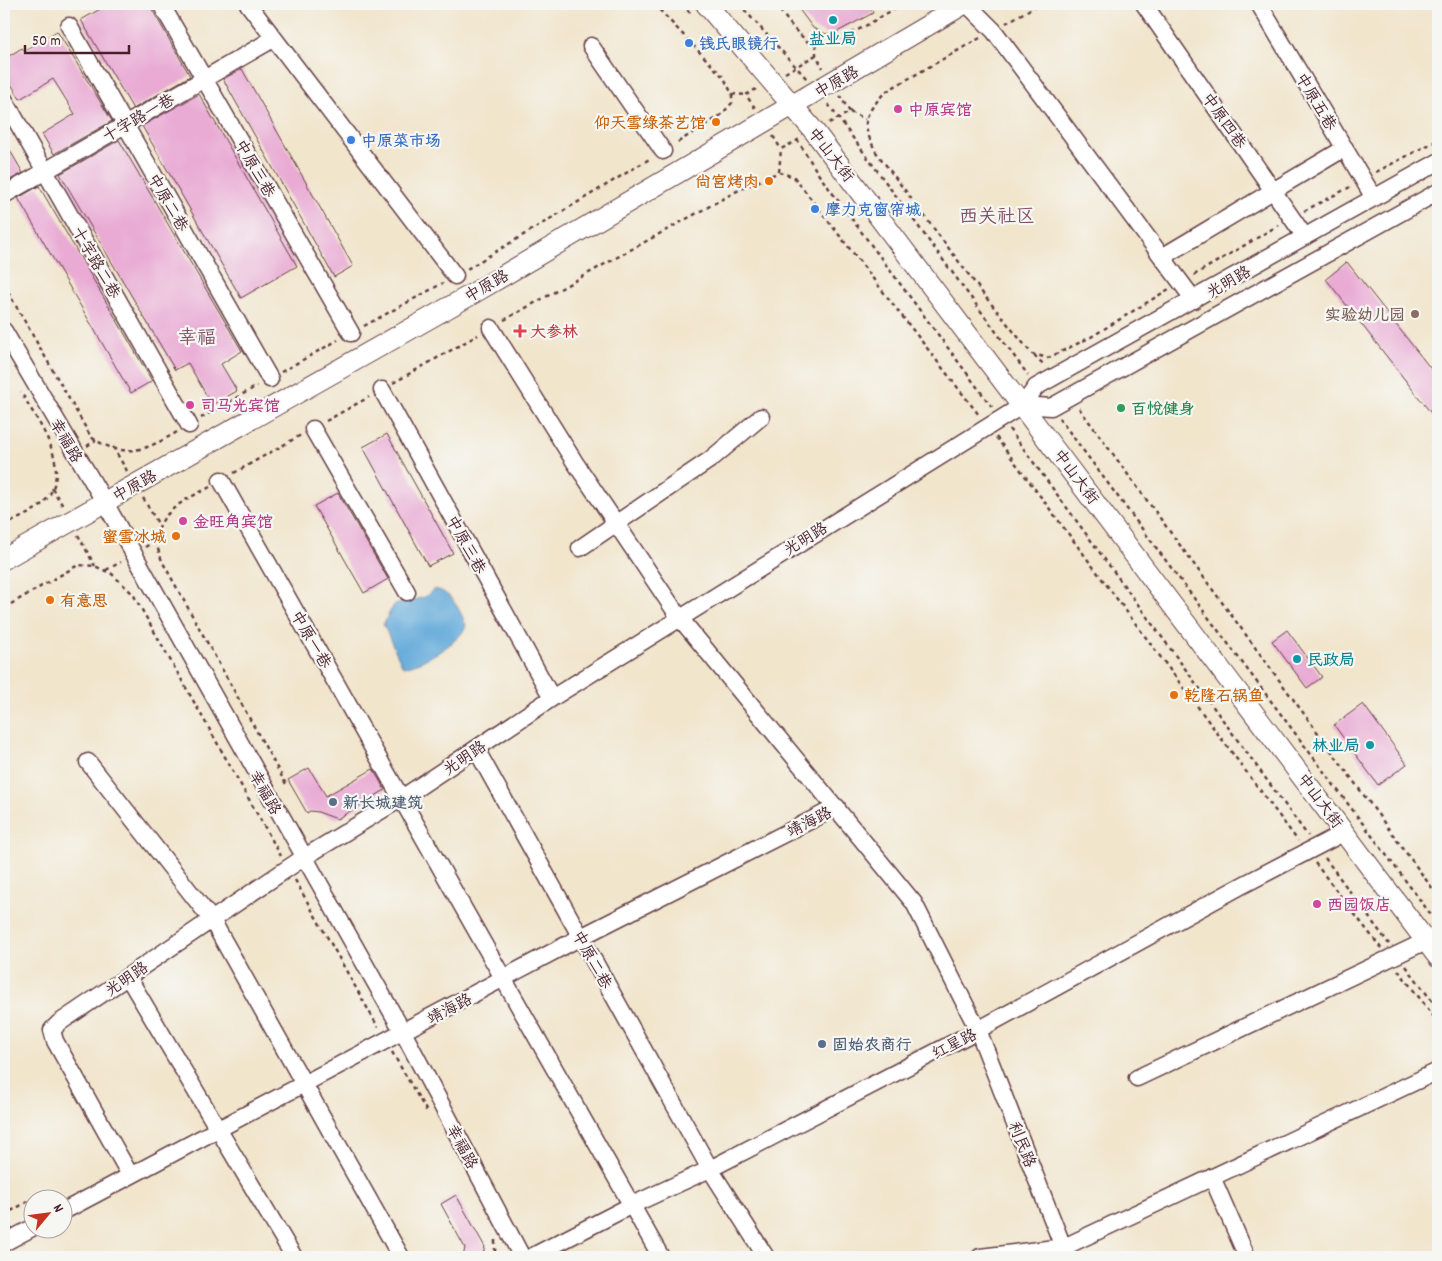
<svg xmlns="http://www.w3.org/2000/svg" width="1442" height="1261" viewBox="0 0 1442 1261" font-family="Dekko,'LXGW WenKai TC',sans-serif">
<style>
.water{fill:#64aada;stroke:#576482}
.building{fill:#e9aad4}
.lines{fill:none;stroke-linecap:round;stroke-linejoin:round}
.minor-casing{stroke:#633d43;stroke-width:19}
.major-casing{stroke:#633d43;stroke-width:22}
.path{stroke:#633d43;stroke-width:2.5;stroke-dasharray:4 4;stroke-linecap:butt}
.minor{stroke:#fff;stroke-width:16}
.major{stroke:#fff;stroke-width:20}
.culture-dot{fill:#0f9aa8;stroke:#f6f6f2;stroke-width:2}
.shop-dot{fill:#3f7fe0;stroke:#f6f6f2;stroke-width:2}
.hotel-dot{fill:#d1479c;stroke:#f6f6f2;stroke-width:2}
.food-dot{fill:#e8710a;stroke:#f6f6f2;stroke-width:2}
.education-dot{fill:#8d6e63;stroke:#f6f6f2;stroke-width:2}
.health-dot{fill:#e0444e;stroke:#f6f6f2;stroke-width:2}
.leisure-dot{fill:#2e9e5b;stroke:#f6f6f2;stroke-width:2}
.service-dot{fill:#5c6f8a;stroke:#f6f6f2;stroke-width:2}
.labels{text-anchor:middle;stroke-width:4.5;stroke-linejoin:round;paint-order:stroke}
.culture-label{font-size:16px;font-weight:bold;fill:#0d838f;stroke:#f6f6f2}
.shop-label{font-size:16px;font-weight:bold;fill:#366cbe;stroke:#f6f6f2;text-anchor:start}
.street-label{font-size:16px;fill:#4a1f2b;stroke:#f6f6f2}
.hotel-label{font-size:16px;font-weight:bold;fill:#b23c85;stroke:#f6f6f2;text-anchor:start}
.food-label{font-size:16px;font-weight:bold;fill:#c56008;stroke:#f6f6f2;text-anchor:end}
.education-label{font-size:16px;font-weight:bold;fill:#785e54;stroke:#f6f6f2;text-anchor:end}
.health-label{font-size:16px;font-weight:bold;fill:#be3a42;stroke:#f6f6f2;text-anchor:start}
.leisure-label{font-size:16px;font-weight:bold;fill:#27864d;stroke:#f6f6f2;text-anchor:start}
.service-label{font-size:16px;font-weight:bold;fill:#4e5e75;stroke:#f6f6f2;text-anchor:start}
.quarter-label{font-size:19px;fill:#825066;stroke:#f6f6f2}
</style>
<rect width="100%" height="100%" fill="#f6f6f2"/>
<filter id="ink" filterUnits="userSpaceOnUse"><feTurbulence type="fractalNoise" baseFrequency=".02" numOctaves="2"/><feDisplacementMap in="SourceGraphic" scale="10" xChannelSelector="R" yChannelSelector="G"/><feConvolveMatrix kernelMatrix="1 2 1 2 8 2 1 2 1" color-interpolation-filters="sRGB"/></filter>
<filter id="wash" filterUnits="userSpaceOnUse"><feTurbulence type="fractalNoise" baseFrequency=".0096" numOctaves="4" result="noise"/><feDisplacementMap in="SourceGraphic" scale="20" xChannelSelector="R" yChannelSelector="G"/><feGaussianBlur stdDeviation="1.12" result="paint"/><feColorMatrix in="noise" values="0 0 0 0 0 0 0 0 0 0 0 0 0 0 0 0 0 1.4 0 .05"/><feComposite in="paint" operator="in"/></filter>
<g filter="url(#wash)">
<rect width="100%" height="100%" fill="#f1e5cc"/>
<path class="water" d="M 434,589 C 451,591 460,610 466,625 C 462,642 420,665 403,667 L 383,624 L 394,605 L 425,597 Z"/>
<g id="blocks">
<path class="building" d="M 109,4 L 149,4 L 190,76 L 133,109 L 81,20 Z
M 795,4 L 869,4 L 873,13 L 837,32 L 826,34 L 813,28 Z
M 57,31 L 112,121 L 54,154 L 42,134 L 75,114 L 53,79 L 20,99 L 4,72 L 4,59 L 22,48 L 24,51 Z
M 242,69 L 353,266 L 334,277 L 223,79 Z
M 199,94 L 297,266 L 241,298 L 142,126 Z
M 4,140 L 23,173 L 8,181 L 7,179 L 4,181 Z
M 119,140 L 242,351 L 221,364 L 237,391 L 212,405 L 188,363 L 175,370 L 60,174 Z
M 39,186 L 152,381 L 131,393 L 18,198 Z
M 1347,262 L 1438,378 L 1438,422 L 1326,279 Z
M 387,434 L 453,553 L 428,566 L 363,447 Z
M 338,493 L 388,579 L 364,593 L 314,506 Z
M 1287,630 L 1322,677 L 1307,688 L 1272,641 Z
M 1363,704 L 1407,764 L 1378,785 L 1334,725 Z
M 309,768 L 326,796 L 373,769 L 385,790 L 337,819 L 318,812 L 310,811 L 307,813 L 288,780 Z
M 456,1195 L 485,1247 L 482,1257 L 463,1257 L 465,1248 L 441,1204 Z"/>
</g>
</g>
<g filter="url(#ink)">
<use href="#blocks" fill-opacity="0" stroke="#633d43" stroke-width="1"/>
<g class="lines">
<g class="minor-casing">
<path id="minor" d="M 161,4 L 351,333
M 248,4 L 455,276
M 967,4 L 994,31 L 1194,300
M 1144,4 L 1305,237
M 1259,4 L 1374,198
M 69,26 L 270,379
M 591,46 L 663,151
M 4,99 L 189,425
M 4,195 L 273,39
M 1162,257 L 1345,148
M 491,328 L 574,461 L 679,617 L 914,903 L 978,1030 L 1067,1257
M 4,331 L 104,501 L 403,1032 L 522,1257
M 382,390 L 552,698
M 1023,405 L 1051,407 L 1438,192
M 313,429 L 407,592
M 221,480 L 661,1257
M 580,548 L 711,459 L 761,417
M 476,749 L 710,1169 L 766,1257
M 88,762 L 212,920 L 401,1257
M 128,977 L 294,1257
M 1137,1078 L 1426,941
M 130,1175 L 55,1041 L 52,1030 L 59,1023 L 303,858 L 402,798 L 552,698 L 1023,405 L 1036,387 L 1438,162
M 1212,1177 L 1247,1257
M 62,1212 L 581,937 L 837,807
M 4,1243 L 32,1228
M 531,1257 L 630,1206 L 710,1169 L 978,1030 L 1241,886 L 1345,832
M 980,1257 L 1064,1247 L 1438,1071"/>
</g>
<g class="major-casing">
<path id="major" d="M 706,4 L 814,131 L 1438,957
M 4,559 L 467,297 L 964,4"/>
</g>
<path class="path" d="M 654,4 L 724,78 L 732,94 L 732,103 L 721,115 L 675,144
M 682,4 L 691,14
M 739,4 L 807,79
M 775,4 L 794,29 L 810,44 C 844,44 874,19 904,4
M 1006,23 L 1039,4
M 980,38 L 885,92 C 862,118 861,122 876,152 L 984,295 L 1032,354 L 1048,358 L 1091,337 L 1169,289
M 816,44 L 816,55 L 823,68
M 785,73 L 816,55
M 732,94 L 746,95
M 828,104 L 1028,375
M 755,108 L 746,95 L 756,89
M 850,112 L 865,119
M 829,123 L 850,112 L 840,96
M 773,136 L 781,149 L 798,140
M 797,139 L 819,175 L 992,407
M 779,172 L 781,149
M 1376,172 L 1438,140
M 1304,211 L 1350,187
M 467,269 L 651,158
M 1194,275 L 1279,225
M 4,285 L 91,437 C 124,460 147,450 177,432
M 504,320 L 735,192 L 779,172 L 794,177 L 979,415
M 364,326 L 443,283
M 1034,355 L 1044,365
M 281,372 L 338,340
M 393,383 L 478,335
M 1079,408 L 1438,896
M 201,418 L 257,386
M 1059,418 L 1438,924
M 326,421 L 369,397
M 1009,429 L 1308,836
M 996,437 L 1298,841
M 87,446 L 96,440
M 113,447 L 127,471
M 234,473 L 301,435
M 210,487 C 189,498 155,512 157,542 C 157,548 160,555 162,561 L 287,786
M 52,488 L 63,506
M 143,498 L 160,527
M 4,526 C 16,519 35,512 44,502 C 75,468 38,423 21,392
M 78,535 L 95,566
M 145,547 L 157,540
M 106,570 L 121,562
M 4,608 L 78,565 L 95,566 L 112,574 L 133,594 L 281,856
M 1325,858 L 1389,944
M 1315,863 L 1381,948
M 295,880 L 378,1027
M 1406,966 L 1438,1009
M 1398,970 L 1438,1022
M 392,1052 L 427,1112
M 34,1198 L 45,1193
M 4,1215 L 32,1199
M 47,1232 L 53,1228
M 495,1240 L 495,1257"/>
<use href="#minor" class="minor"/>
<use href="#major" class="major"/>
</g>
</g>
<g class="culture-dot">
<circle cx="833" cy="20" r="5"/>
<circle cx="1297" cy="659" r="5"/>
<circle cx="1370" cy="745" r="5"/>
</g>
<g class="shop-dot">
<circle cx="689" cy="43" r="5"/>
<circle cx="351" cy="140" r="5"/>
<circle cx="815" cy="209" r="5"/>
</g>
<g class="hotel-dot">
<circle cx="898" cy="109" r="5"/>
<circle cx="190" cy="405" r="5"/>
<circle cx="183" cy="521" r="5"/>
<circle cx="1317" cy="904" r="5"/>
</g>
<g class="food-dot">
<circle cx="716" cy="122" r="5"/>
<circle cx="769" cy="181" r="5"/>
<circle cx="176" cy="536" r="5"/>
<circle cx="50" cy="600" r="5"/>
<circle cx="1174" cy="695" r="5"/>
</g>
<circle class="education-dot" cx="1415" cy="314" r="5"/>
<path class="health-dot" d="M517.5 323.5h5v5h5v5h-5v5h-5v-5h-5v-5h5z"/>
<circle class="leisure-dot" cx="1121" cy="408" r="5"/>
<g class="service-dot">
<circle cx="333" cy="802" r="5"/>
<circle cx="822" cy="1044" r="5"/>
</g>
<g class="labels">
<g class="culture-label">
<text x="833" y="44">盐业局</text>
<text x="1307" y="665" text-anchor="start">民政局</text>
<text x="1360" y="751" text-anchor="end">林业局</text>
</g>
<g class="shop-label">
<text x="699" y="49">钱氏眼镜行</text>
<text x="361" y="146">中原菜市场</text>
<text x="825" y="215">摩力克窗帘城</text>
</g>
<g class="street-label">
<text transform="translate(836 81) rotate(-30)" y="6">中原路</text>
<text transform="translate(1317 101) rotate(59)" y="6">中原五巷</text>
<text transform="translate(138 117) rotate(-30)" y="6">十字路一巷</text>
<text transform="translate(1225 120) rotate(55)" y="6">中原四巷</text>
<text transform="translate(832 154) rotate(52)" y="6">中山大街</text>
<text transform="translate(256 168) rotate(60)" y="6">中原三巷</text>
<text transform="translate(169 202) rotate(60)" y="6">中原二巷</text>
<text transform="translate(97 262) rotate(60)" y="6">十字路二巷</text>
<text transform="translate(1228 281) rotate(-30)" y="6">光明路</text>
<text transform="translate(486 285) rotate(-30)" y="6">中原路</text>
<text transform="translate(67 440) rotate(60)" y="6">幸福路</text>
<text transform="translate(1077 476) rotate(53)" y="6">中山大街</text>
<text transform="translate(134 485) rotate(-29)" y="6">中原路</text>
<text transform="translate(805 538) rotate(-32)" y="6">光明路</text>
<text transform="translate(467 544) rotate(61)" y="6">中原三巷</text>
<text transform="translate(312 639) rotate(60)" y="6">中原一巷</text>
<text transform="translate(464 757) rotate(-34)" y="6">光明路</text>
<text transform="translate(266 792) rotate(61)" y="6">幸福路</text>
<text transform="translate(1321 800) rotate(53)" y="6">中山大街</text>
<text transform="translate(809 821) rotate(-27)" y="6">靖海路</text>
<text transform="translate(593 959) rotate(61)" y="6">中原二巷</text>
<text transform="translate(126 978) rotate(-34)" y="6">光明路</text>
<text transform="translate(449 1008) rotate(-28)" y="6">靖海路</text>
<text transform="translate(954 1043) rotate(-27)" y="6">红星路</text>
<text transform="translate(1023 1144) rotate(68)" y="6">利民路</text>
<text transform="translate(463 1146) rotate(62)" y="6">幸福路</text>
</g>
<g class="hotel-label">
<text x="908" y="115">中原宾馆</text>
<text x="200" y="411">司马光宾馆</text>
<text x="193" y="527">金旺角宾馆</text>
<text x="1327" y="910">西园饭店</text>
</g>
<g class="food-label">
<text x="706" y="128">仰天雪绿茶艺馆</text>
<text x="759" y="187">尚宫烤肉</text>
<text x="166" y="542">蜜雪冰城</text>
<text x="60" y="606" text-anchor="start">有意思</text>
<text x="1184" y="701" text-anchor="start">乾隆石锅鱼</text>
</g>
<g class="education-label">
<text x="1405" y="320">实验幼儿园</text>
</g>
<g class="health-label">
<text x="530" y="337">大参林</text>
</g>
<g class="leisure-label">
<text x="1131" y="414">百悦健身</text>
</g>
<g class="service-label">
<text x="343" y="808">新长城建筑</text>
<text x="832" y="1050">固始农商行</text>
</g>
<g class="quarter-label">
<text x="997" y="222">西关社区</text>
<text x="197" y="343">幸福</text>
</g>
</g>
<rect width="1442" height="1261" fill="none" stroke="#f6f6f2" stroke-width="20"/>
<g transform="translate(48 1214) rotate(61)"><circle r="24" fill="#f6f6f2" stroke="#b1a0a2"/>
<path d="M0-4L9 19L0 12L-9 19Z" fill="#c8321e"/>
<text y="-8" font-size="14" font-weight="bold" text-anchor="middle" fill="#4a1f2b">N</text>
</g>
<path d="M25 45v8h104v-8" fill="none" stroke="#4a1f2b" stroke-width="2.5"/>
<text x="32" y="45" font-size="15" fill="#4a1f2b" stroke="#f6f6f2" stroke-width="4" paint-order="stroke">50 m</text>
</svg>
